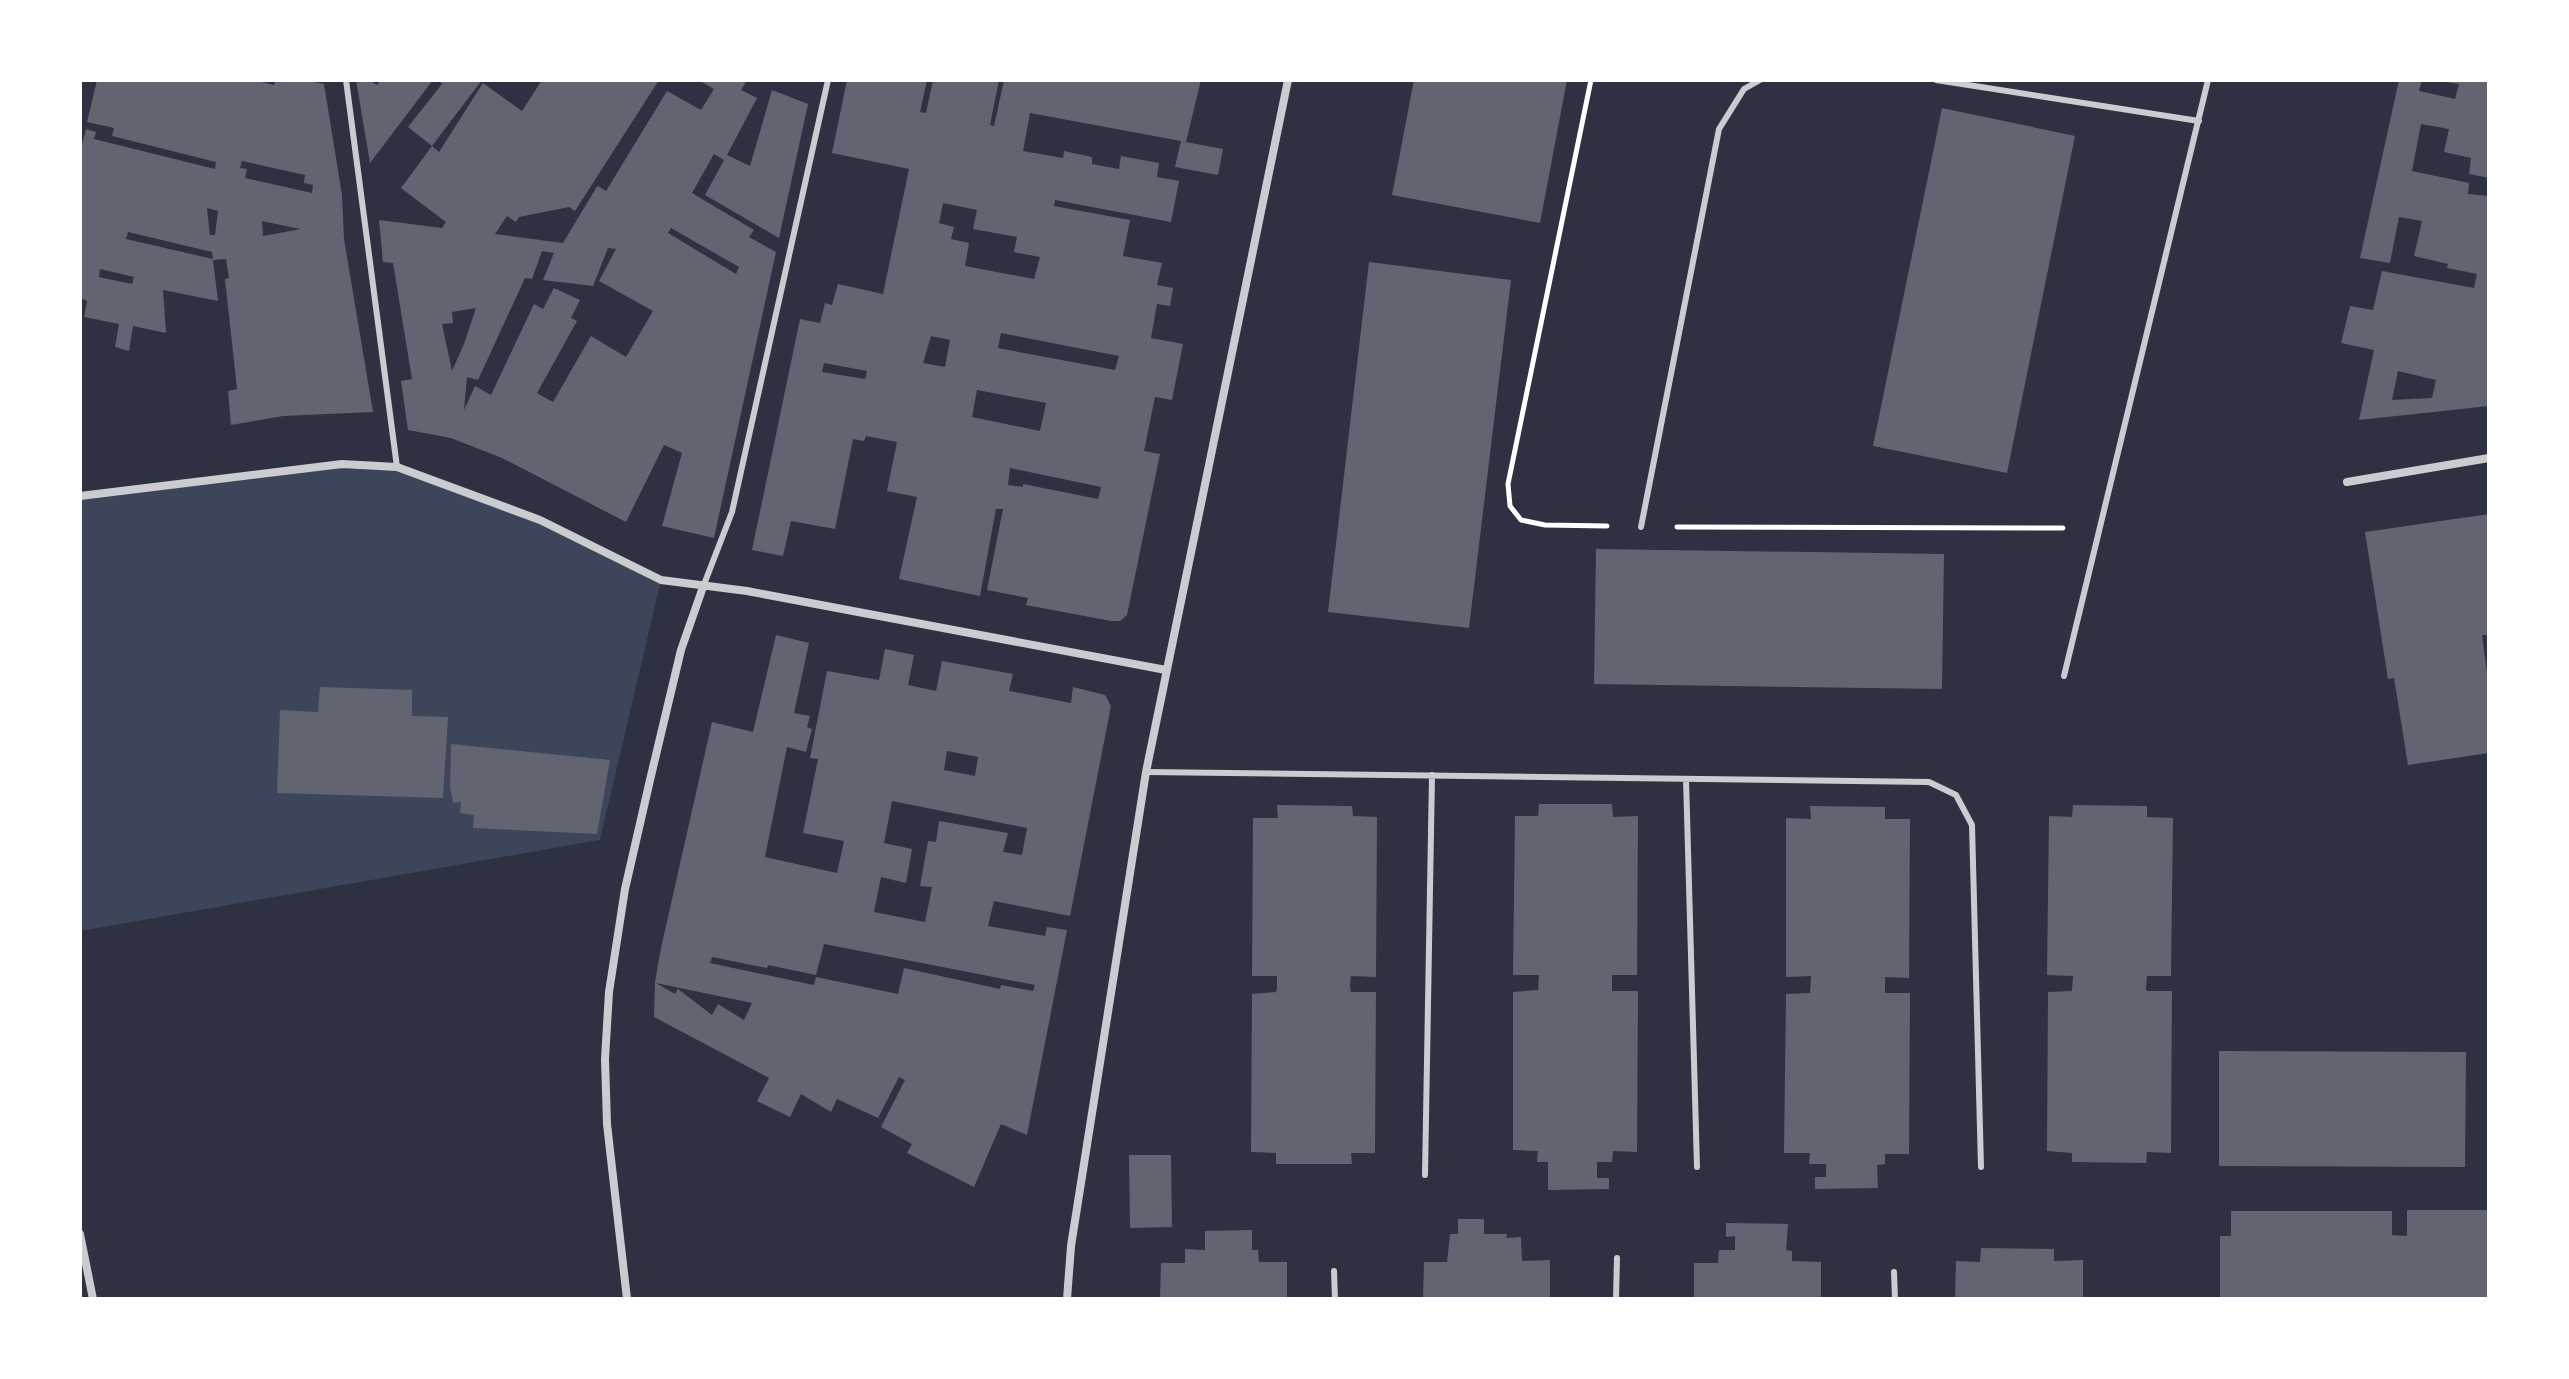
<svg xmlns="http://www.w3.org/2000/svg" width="2569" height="1379" viewBox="0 0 2569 1379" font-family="Arial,sans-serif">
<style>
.green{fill:#3c4559}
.building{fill:#626471;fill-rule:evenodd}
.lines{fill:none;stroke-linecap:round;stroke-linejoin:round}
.path{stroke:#fff;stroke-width:5}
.service{stroke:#caccd0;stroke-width:6}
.minor{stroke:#caccd0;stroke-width:8}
</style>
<rect width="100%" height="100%" fill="#2d3142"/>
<path class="green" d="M 314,467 L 397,467 L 540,520 L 661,580 L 600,840 L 80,931 L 80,496 Z"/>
<path class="building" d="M 97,80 L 253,80 L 274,85 L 276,80 L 304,80 L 324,84 L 342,195 L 344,239 L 373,412 L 283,416 L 231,425 L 228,391 L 237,389 L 225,279 L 229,278 L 226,259 L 213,260 L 218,301 L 163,290 L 166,333 L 133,326 L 129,351 L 115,347 L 119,324 L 84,317 L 87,301 L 80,298 L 80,152 L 86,129 L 96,132 L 94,139 L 215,169 L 216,162 L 112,136 L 114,128 L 87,122 ZM 242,161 L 305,175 L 304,183 L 313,185 L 312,193 L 245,178 L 247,169 L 240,168 ZM 207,208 L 218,211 L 215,235 L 210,235 ZM 262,221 L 295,228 L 301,229 L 263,236 ZM 128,232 L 212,252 L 213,259 L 126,239 ZM 100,269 L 134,277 L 132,284 L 99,277 Z
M 356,80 L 369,80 L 377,85 L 381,80 L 433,80 L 370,163 Z
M 438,80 L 482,80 L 432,146 L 408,127 L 442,84 Z
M 542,80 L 659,80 L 575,211 L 569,207 L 519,217 L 516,222 L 507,216 L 495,234 L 563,243 L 596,188 L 598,186 L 606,191 L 667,91 L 701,110 L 714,89 L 698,80 L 747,80 L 741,90 L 757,98 L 727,155 L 750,166 L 772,90 L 808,104 L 779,238 L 705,195 L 724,160 L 714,154 L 692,193 L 754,230 L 749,237 L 776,252 L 714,538 L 662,526 L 682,453 L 664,445 L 626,522 L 502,458 L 451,438 L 408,430 L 401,381 L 412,379 L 393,263 L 383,262 L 379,220 L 442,228 L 446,222 L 401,188 L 432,146 L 439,152 L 483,83 L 522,111 ZM 671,228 L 739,267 L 736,274 L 668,233 ZM 608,248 L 616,249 L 599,281 L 653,311 L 626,357 L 591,336 L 553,402 L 537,393 L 577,321 L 571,318 L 580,300 L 554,288 L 543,309 L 534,304 L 491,395 L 475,386 L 464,410 L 467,377 L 478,380 L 525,278 L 532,279 L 542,251 L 554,253 L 543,280 L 593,286 ZM 476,308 L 464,344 L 452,371 L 442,324 L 453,323 L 452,312 Z
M 847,80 L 927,80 L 920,112 L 926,113 L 933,80 L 999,80 L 990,125 L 994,126 L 1004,80 L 1201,80 L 1186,142 L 1223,149 L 1218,175 L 1175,167 L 1181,141 L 1030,113 L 1023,151 L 1063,158 L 1064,151 L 1092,157 L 1092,164 L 1119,169 L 1121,156 L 1159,163 L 1157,177 L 1179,181 L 1171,222 L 1055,200 L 1054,206 L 1130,220 L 1123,256 L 1162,263 L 1157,285 L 1173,288 L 1170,306 L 1157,304 L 1151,338 L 1183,344 L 1172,400 L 1155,397 L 1144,451 L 1160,454 L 1127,615 L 1120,621 L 1111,621 L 1026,605 L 1028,598 L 987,590 L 1003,509 L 996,509 L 980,596 L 899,579 L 917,497 L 887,491 L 897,442 L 866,436 L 864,441 L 853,439 L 835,529 L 791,521 L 783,556 L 752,550 L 800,319 L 820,323 L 825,303 L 832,305 L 838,284 L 883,294 L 909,169 L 832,153 ZM 943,203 L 977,210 L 973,229 L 1017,237 L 1014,252 L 1040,257 L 1034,279 L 965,266 L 969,243 L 951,239 L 954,227 L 939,223 ZM 1001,333 L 1119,356 L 1115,370 L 998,348 ZM 931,336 L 950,340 L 945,367 L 923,363 ZM 824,363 L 867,371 L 865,379 L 822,372 ZM 977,390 L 1046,403 L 1040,431 L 972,417 ZM 1010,468 L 1101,487 L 1098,499 L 1023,484 L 1023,487 L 1008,485 Z
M 1414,80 L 1567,80 L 1540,223 L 1392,195 Z
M 2399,80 L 2422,80 L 2419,91 L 2455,99 L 2459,84 L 2446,82 L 2446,80 L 2489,80 L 2489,178 L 2469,174 L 2471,158 L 2444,152 L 2449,129 L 2421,124 L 2412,171 L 2469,183 L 2468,194 L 2489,196 L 2489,406 L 2359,420 L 2374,350 L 2341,343 L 2350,306 L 2373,310 L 2382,271 L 2474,288 L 2477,274 L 2447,268 L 2448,264 L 2414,256 L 2422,221 L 2399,217 L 2390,263 L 2360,258 ZM 2398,371 L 2436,380 L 2432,398 L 2392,400 Z
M 1942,108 L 2075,136 L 2007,473 L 1873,446 Z
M 1369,262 L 1511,280 L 1469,628 L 1328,612 Z
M 2489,514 L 2489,635 L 2482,635 L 2489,687 L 2489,753 L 2408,765 L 2394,678 L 2388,679 L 2365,532 Z
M 1596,549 L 1944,554 L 1942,689 L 1594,684 Z
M 776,635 L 809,643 L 794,713 L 810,716 L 807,727 L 812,729 L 806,752 L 787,747 L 765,857 L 837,873 L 844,841 L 803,833 L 818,759 L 810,758 L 827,671 L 879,680 L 885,649 L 914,655 L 908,685 L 936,691 L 942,661 L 1013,674 L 1009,691 L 1071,703 L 1073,687 L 1105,695 L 1111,706 L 1070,916 L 994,901 L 988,926 L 1045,936 L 1047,927 L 1067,930 L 1027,1135 L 1001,1124 L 974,1187 L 907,1153 L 912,1144 L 881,1127 L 905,1080 L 899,1077 L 878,1118 L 837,1099 L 831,1112 L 801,1094 L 790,1117 L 757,1101 L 769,1078 L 654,1017 L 655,982 L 661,948 L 712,722 L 753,732 ZM 947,751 L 978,757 L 975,776 L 944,770 ZM 892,801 L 1027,828 L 1022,855 L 1003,852 L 1008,833 L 939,821 L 936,842 L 928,841 L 920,886 L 932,887 L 925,922 L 874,912 L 881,877 L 906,883 L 912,849 L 884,843 ZM 824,944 L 891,957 L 1035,985 L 1033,991 L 1001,985 L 1000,989 L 904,968 L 898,994 L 816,977 L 814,985 L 710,963 L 712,957 L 767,968 L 768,965 L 816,975 ZM 656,983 L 752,1003 L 744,1020 L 718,1004 L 712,1015 L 678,989 L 675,994 Z
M 320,687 L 412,690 L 412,716 L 448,717 L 443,798 L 277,793 L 280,710 L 318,712 Z
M 451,744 L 610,760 L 597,834 L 473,828 L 474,815 L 460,813 L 461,802 L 453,803 L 450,787 Z
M 1539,804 L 1612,804 L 1613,817 L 1638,816 L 1637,975 L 1612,975 L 1612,991 L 1638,991 L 1637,1152 L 1613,1151 L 1612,1162 L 1597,1162 L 1597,1178 L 1609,1178 L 1609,1189 L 1548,1190 L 1548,1162 L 1537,1162 L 1538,1151 L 1513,1150 L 1513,992 L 1538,990 L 1539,975 L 1513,975 L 1515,816 L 1538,816 Z
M 1277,805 L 1352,806 L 1353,816 L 1377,817 L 1376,977 L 1351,976 L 1350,986 L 1351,992 L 1376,992 L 1375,1153 L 1351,1153 L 1352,1164 L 1276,1164 L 1276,1153 L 1251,1152 L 1252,994 L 1276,992 L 1277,988 L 1277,976 L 1252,976 L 1253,818 L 1278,818 Z
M 2073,805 L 2147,806 L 2147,817 L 2173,818 L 2171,976 L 2147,976 L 2146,989 L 2147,991 L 2172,991 L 2171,1153 L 2147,1152 L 2146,1163 L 2072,1162 L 2072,1153 L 2047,1151 L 2048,992 L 2072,991 L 2073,976 L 2047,975 L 2049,816 L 2072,817 Z
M 1810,806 L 1885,807 L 1885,819 L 1910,819 L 1909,978 L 1885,977 L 1885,993 L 1910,993 L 1909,1154 L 1885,1154 L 1885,1164 L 1877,1165 L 1878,1188 L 1815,1189 L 1815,1177 L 1826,1177 L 1826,1164 L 1809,1164 L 1810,1153 L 1784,1153 L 1786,994 L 1810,993 L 1811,976 L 1786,977 L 1786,818 L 1811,819 Z
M 2219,1051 L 2466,1052 L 2465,1167 L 2219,1166 Z
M 1129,1155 L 1171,1155 L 1172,1227 L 1130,1228 Z
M 2407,1210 L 2489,1210 L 2489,1299 L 2220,1299 L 2220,1236 L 2231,1236 L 2231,1211 L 2392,1211 L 2392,1235 L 2407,1236 Z
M 1458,1219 L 1484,1219 L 1484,1234 L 1507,1234 L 1506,1238 L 1521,1237 L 1522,1261 L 1550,1260 L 1550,1299 L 1423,1299 L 1424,1262 L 1447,1262 L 1450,1234 L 1458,1234 Z
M 1726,1223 L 1788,1224 L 1786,1250 L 1792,1251 L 1792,1261 L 1821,1262 L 1821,1299 L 1694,1299 L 1694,1263 L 1718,1263 L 1719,1250 L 1735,1250 L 1735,1236 L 1726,1237 Z
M 1252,1230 L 1252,1250 L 1258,1250 L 1259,1262 L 1287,1262 L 1287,1299 L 1160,1299 L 1161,1263 L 1185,1263 L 1185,1249 L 1205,1250 L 1205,1231 Z
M 1981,1248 L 2054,1249 L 2054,1261 L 2083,1260 L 2083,1299 L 1955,1299 L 1956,1261 L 1980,1262 Z"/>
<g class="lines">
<path class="path" d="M 1591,80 L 1508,484 L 1510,506 L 1521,520 L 1545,525 L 1607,526
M 1677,527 L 2063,528"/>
<path class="service" d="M 346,80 L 397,467
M 1936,80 L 2199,121
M 1641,527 L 1719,129 L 1744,89 L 1760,80
M 703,587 L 732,512 L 828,80
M 2064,676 L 2208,80
M 1146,772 L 1929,782 L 1956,795 L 1972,825 L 1981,1167
M 1686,779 L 1697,1167
M 1425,1175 L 1432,775
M 1334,1271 L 1335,1299
M 1894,1272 L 1895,1299
M 1616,1299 L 1617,1258"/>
<path class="minor" d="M 2347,482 L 2489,458
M 80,496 L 342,464 L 397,467 L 540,520 L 661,580 L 747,591 L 1166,670
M 80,1234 L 93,1299
M 627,1299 L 607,1124 L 605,1059 L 609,992 L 625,889 L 650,780 L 681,650 L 703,587
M 1067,1299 L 1071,1246 L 1146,772 L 1288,80"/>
</g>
<rect width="2569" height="1379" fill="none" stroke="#ffffff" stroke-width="164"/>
</svg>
